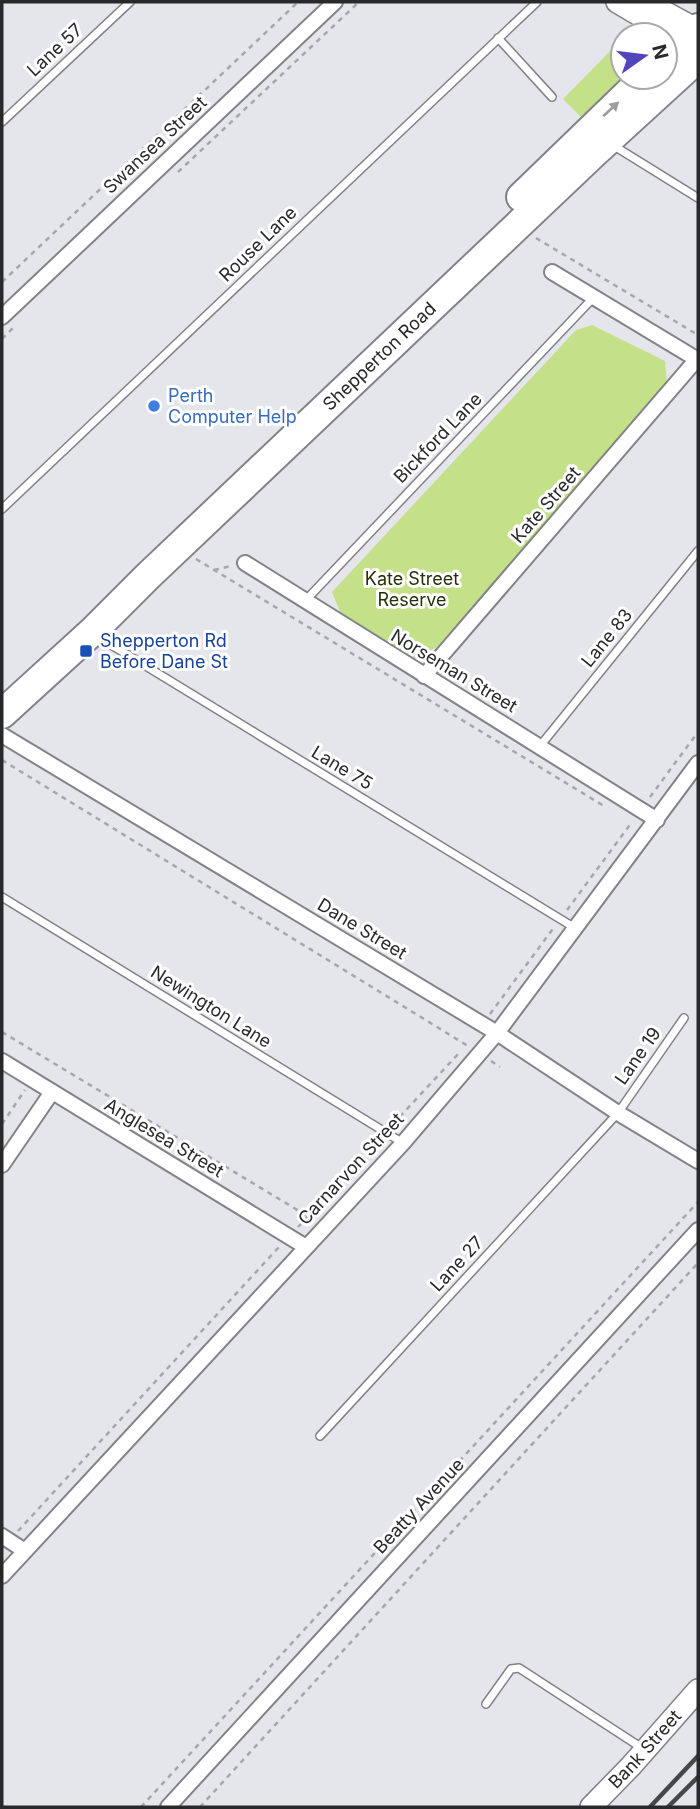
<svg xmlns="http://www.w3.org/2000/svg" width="700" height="1809" viewBox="0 0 700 1809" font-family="Inter,sans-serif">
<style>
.green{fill:#c4e089}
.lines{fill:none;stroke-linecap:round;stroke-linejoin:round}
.lane-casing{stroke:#828389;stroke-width:10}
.street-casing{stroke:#828389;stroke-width:18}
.secondary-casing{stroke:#828389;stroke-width:24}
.highway-casing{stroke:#828389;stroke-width:32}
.path{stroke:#a6a7ac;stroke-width:2.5;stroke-dasharray:5 5;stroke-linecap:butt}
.lane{stroke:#fff;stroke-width:7}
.street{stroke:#fff;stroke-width:14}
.secondary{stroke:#fff;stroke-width:21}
.highway{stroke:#fff;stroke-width:28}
.rail{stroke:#46474a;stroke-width:4.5}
.oneway{fill:#9e9fa0}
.shop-dot{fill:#3f7fe0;stroke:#fff;stroke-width:2.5}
.transit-dot{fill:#1a4fb4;stroke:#fff;stroke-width:2.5}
.labels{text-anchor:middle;stroke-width:6;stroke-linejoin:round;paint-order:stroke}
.street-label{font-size:18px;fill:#28292b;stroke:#fff}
.shop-label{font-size:18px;fill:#366cbe;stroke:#fff;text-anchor:start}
.park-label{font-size:18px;fill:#263108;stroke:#fff}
.transit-label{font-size:18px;fill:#164399;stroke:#fff;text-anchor:start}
</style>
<rect width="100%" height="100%" fill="#e5e6ec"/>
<path class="green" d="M 623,38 L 624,77 L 581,117 L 563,99 Z
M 592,325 L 665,361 L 667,384 L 437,647 L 415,658 L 342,617 L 332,592 L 576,330 Z"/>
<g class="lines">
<g class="lane-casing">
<path id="lane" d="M 498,38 L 552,97
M 2,122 L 130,2
M 611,144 L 698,198
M 2,509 L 537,2
M 305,601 L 594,297
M 97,633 L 104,641 L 118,649 L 575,928
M 540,746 L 698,551
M 2,897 L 403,1143
M 320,1436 L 618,1113 L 684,1018
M 486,1704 L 511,1669 L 519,1668 L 642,1748"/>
</g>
<g class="street-casing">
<path id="street" d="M 552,272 L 698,360
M 2,317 L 335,2
M 245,563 L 657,820
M 424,676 L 697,359
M 2,735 L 497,1033 L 618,1113 L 698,1161
M 2,1061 L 306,1247
M 2,1165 L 52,1092
M 2,1536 L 25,1551
M 2,1576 L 403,1143 L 497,1033 L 698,763
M 168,1807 L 698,1230"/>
</g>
<g class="secondary-casing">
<g id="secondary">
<path d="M 617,2 L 693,47"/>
<path d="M 646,2 L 698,30"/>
<path id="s1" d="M 591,1807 L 631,1766 L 698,1690"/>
</g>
</g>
<g class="highway-casing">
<g id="highway">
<path d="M 665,58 L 698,28"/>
<path d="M 521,197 L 645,77"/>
<path id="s2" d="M 2,714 L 94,630 L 148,576 L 593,154 L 698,58"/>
</g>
</g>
<path class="path" d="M 178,172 L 359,2
M 536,238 L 698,335
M 2,282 L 298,2
M 2,339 L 13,328
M 196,559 L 604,806
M 214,570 L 231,566
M 2,760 L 468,1046
M 650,797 L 698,732
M 567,910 L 632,822
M 490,1014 L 555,926
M 2,1032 L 314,1220
M 491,1061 L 500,1067
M 2,1124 L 25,1090
M 393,1124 L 460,1052
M 298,1227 L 379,1139
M 18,1531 L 279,1247
M 141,1807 L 698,1202
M 200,1807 L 698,1263"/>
<use href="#lane" class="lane"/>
<use href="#street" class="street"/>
<use href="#secondary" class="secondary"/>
<use href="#highway" class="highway"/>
<path class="rail" d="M 650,1807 L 698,1756
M 668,1807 L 698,1777"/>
</g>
<defs><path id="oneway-solid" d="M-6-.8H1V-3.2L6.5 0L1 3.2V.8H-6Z" transform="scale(1.75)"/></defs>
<use class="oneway" href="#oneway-solid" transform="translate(611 109) rotate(-43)"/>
<circle class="shop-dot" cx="154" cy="406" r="7"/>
<rect class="transit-dot" x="79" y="644" width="14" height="14" rx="3.5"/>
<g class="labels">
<g class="street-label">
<text transform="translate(55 50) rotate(-43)" y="6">Lane 57</text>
<text transform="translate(155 145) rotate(-43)" y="6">Swansea Street</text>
<text transform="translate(258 244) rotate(-44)" y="6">Rouse Lane</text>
<text dy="6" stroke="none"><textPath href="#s2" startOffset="520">Shepperton Road</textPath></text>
<text transform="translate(438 438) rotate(-46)" y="6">Bickford Lane</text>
<text transform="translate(546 505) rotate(-49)" y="6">Kate Street</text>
<text transform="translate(607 638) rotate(-51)" y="6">Lane 83</text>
<text transform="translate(454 671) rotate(31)" y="6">Norseman Street</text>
<text transform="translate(342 768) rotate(31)" y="6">Lane 75</text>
<text transform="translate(362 929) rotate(31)" y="6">Dane Street</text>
<text transform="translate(211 1007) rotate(32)" y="6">Newington Lane</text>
<text transform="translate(638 1056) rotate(-55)" y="6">Lane 19</text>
<text transform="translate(164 1138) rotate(31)" y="6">Anglesea Street</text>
<text transform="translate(351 1169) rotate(-47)" y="6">Carnarvon Street</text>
<text transform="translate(457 1264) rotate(-47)" y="6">Lane 27</text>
<text transform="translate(419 1506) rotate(-47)" y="6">Beatty Avenue</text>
<text dy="6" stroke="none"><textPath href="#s1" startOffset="79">Bank Street</textPath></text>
</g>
<g class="shop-label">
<text x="168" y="402">Perth<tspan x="168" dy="21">Computer Help</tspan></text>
</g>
<g class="park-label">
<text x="412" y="585">Kate Street<tspan x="412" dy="21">Reserve</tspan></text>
</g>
<g class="transit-label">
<text x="100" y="647">Shepperton Rd<tspan x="100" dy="21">Before Dane St</tspan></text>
</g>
</g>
<rect width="700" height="1809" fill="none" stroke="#28292b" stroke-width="7"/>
<g transform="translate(644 56) rotate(76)"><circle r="33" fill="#ffffff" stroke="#a9a9aa" stroke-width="2"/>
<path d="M0-5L12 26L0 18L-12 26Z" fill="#5145bc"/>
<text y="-10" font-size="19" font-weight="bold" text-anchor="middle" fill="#28292b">N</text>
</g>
</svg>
